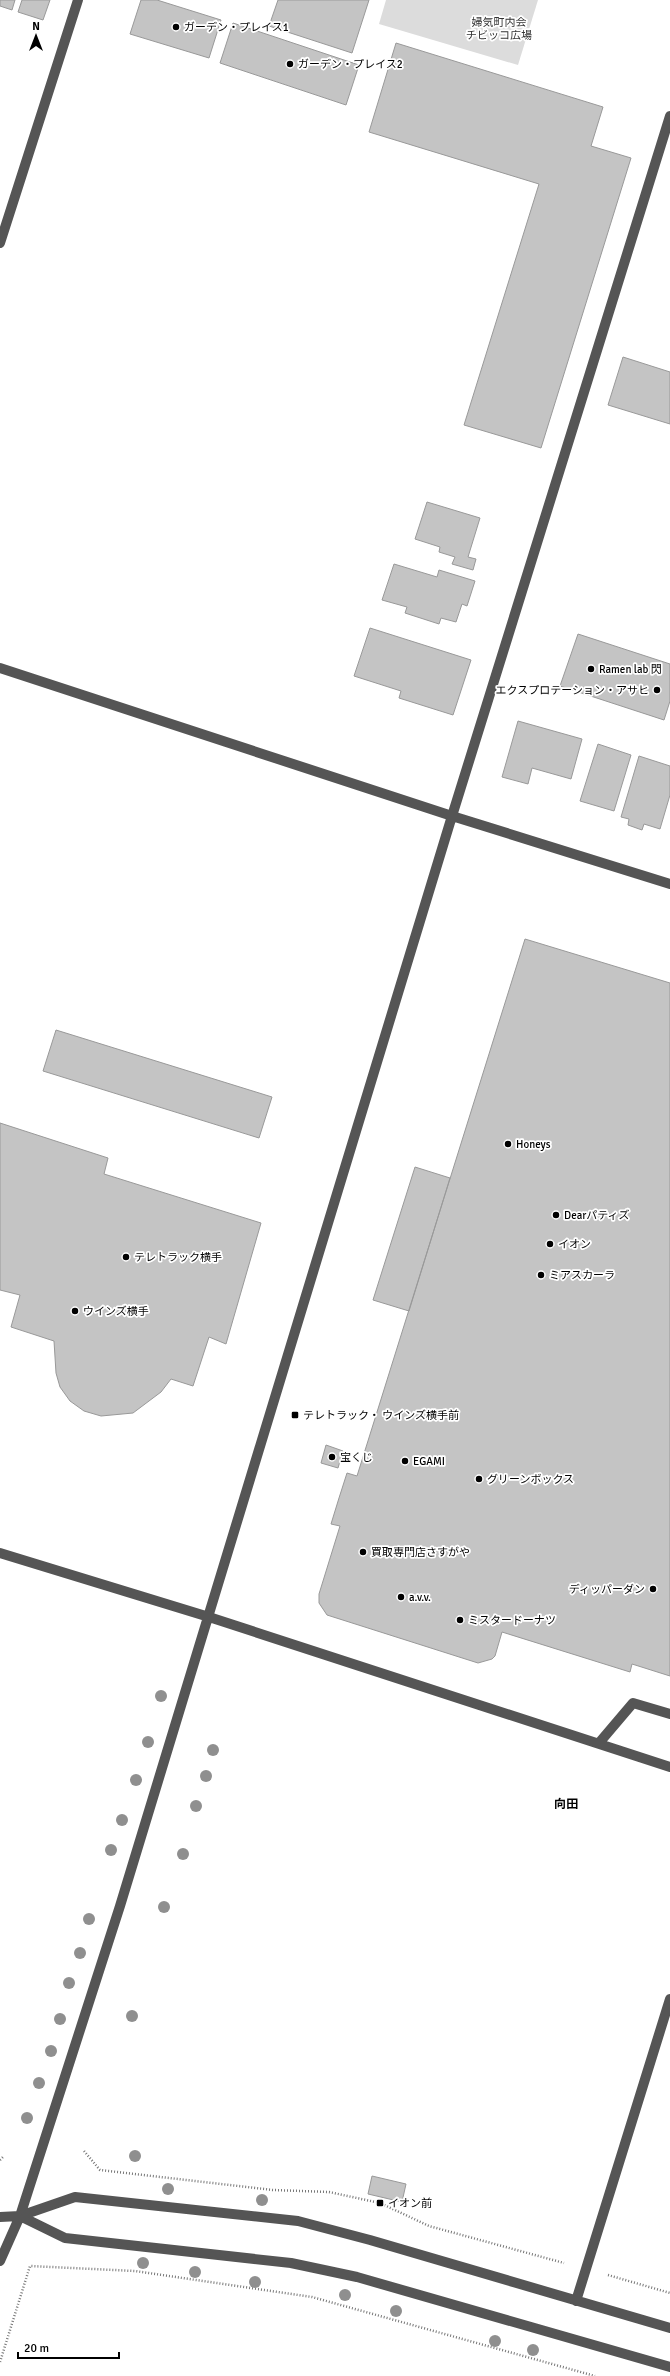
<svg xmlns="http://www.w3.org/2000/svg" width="670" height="2376" viewBox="0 0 670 2376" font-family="Signika,'Noto Sans JP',sans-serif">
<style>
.green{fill:#dcdcdc}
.building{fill:#c4c4c4;stroke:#999}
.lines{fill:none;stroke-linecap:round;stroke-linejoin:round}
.path{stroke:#777;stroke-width:2.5;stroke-dasharray:1 2;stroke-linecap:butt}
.minor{stroke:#555;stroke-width:10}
.tree{fill:#8f8f8f}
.poi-dot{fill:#000;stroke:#fff;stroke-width:1.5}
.labels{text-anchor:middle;stroke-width:3.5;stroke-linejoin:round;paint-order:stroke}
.park-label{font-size:11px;fill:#333;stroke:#fff}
.poi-label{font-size:11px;fill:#000;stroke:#fff;text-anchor:start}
.neighbourhood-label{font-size:12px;font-weight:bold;fill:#000;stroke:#fff}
</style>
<rect width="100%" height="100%" fill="#fff"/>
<path class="green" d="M 386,0 L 538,0 L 518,65 L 379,24 Z"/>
<path class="building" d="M 0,0 L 15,0 L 12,10 L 0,6 Z
M 22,0 L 50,0 L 43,20 L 18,12 Z
M 141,0 L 157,0 L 221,20 L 209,58 L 130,34 Z
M 278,0 L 369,0 L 352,53 L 269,26 Z
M 233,23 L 359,65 L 346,105 L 220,63 Z
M 396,43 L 603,107 L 591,146 L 631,158 L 541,448 L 464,425 L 539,184 L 369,132 Z
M 623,357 L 670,372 L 670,424 L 608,405 Z
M 427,502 L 480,518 L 468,557 L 476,559 L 473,570 L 452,564 L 455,557 L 439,552 L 440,547 L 415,539 Z
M 394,564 L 437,577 L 439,570 L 475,581 L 467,606 L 462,604 L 456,622 L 441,618 L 439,624 L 405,613 L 407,607 L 382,600 Z
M 370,628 L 471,660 L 453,715 L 399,698 L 401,691 L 354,676 Z
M 578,634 L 670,664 L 670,701 L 664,720 L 560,686 Z
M 518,721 L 582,739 L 571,779 L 532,768 L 528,784 L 502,777 Z
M 598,744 L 631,755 L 614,811 L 580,801 Z
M 639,756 L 670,766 L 670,795 L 660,829 L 644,824 L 642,830 L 628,825 L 629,819 L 621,817 Z
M 525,939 L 670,983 L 670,1676 L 632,1664 L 630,1672 L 502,1632 L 495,1656 L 492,1659 L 478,1663 L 327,1615 L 319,1603 L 319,1594 L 340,1526 L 331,1524 L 339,1498 L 347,1473 L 357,1476 Z
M 56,1030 L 272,1097 L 259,1138 L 43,1071 Z
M 0,1123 L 108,1158 L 104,1174 L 261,1223 L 226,1344 L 209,1337 L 193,1386 L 171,1379 L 161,1392 L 133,1413 L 101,1416 L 84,1411 L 70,1401 L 60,1387 L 56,1373 L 54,1341 L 11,1327 L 20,1295 L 0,1290 Z
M 415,1167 L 450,1178 L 409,1311 L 373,1300 Z
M 326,1445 L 343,1451 L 338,1468 L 321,1463 Z
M 372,2176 L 406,2184 L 402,2202 L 368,2194 Z"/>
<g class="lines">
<path class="path" d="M 84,2151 L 100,2170 L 273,2190 L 329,2192 L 380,2203 L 429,2226 L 564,2263
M 0,2160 L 3,2157
M 608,2275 L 670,2293
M 0,2362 L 30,2266 L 135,2271 L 312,2297 L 595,2376"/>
<path class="minor" d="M 0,243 L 78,0
M 0,668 L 452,816 L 670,884
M 0,1553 L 209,1617 L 670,1767
M 599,1743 L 633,1703 L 670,1714
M 20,2216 L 65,2238 L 291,2263 L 357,2277 L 670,2367
M 0,2217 L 20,2216 L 75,2197 L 298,2221 L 370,2240 L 670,2328
M 0,2261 L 20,2216 L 120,1906 L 452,816 L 670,116
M 576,2301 L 670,1999"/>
</g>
<g class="tree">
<circle cx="161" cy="1696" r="6"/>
<circle cx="148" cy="1742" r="6"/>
<circle cx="213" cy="1750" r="6"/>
<circle cx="206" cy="1776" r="6"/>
<circle cx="136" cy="1780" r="6"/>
<circle cx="196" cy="1806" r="6"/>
<circle cx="122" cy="1820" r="6"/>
<circle cx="111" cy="1850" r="6"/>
<circle cx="183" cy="1854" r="6"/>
<circle cx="164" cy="1907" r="6"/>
<circle cx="89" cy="1919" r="6"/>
<circle cx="80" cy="1953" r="6"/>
<circle cx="69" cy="1983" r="6"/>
<circle cx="132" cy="2016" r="6"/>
<circle cx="60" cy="2019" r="6"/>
<circle cx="51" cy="2051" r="6"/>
<circle cx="39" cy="2083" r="6"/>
<circle cx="27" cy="2118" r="6"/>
<circle cx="135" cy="2156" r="6"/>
<circle cx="168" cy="2189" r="6"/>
<circle cx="262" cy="2200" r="6"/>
<circle cx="143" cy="2263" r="6"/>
<circle cx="195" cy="2272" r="6"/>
<circle cx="255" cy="2282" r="6"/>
<circle cx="345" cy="2295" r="6"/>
<circle cx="396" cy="2311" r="6"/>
<circle cx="495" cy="2341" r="6"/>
<circle cx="533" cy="2350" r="6"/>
</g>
<g class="poi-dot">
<circle cx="176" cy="27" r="4"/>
<circle cx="290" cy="64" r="4"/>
<circle cx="591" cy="669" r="4"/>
<circle cx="657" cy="690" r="4"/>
<circle cx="508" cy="1144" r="4"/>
<circle cx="556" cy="1215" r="4"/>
<circle cx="550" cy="1244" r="4"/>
<circle cx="126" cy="1257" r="4"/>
<circle cx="541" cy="1275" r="4"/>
<circle cx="75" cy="1311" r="4"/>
<rect x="291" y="1411" width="8" height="8" rx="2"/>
<circle cx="332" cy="1457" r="4"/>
<circle cx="405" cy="1461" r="4"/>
<circle cx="479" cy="1479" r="4"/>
<circle cx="363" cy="1552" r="4"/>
<circle cx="653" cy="1589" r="4"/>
<circle cx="401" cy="1597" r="4"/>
<circle cx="460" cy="1620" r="4"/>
<rect x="376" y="2199" width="8" height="8" rx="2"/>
</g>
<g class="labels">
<g class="park-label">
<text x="499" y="26">婦気町内会<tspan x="499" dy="13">チビッコ広場</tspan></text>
</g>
<g class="poi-label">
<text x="184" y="31">ガーデン・プレイス1</text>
<text x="298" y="68">ガーデン・プレイス2</text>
<text x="599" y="673">Ramen lab 閃</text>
<text x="649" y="694" text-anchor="end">エクスプロテーション・アサヒ</text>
<text x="516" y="1148">Honeys</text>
<text x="564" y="1219">Dearパティズ</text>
<text x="558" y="1248">イオン</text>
<text x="134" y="1261">テレトラック横手</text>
<text x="549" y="1279">ミアスカーラ</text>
<text x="83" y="1315">ウインズ横手</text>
<text x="303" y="1419">テレトラック・ ウインズ横手前</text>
<text x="340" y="1461">宝くじ</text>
<text x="413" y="1465">EGAMI</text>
<text x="487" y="1483">グリーンボックス</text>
<text x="371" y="1556">買取専門店さすがや</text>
<text x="645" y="1593" text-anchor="end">ディッパーダン</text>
<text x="409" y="1601">a.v.v.</text>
<text x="468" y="1624">ミスタードーナツ</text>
<text x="388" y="2207">イオン前</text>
</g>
<g class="neighbourhood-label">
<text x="566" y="1808">向田</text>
</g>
</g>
<g transform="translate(36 36)" stroke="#ffffff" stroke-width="3" paint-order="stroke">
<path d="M0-3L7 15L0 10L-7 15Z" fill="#000000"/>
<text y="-6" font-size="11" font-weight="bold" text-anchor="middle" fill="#000000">N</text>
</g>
<path d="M18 2352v6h101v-6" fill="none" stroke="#000000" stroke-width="2"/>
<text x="24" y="2352" font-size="12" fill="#000000" stroke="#ffffff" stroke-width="3" paint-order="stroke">20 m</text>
</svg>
